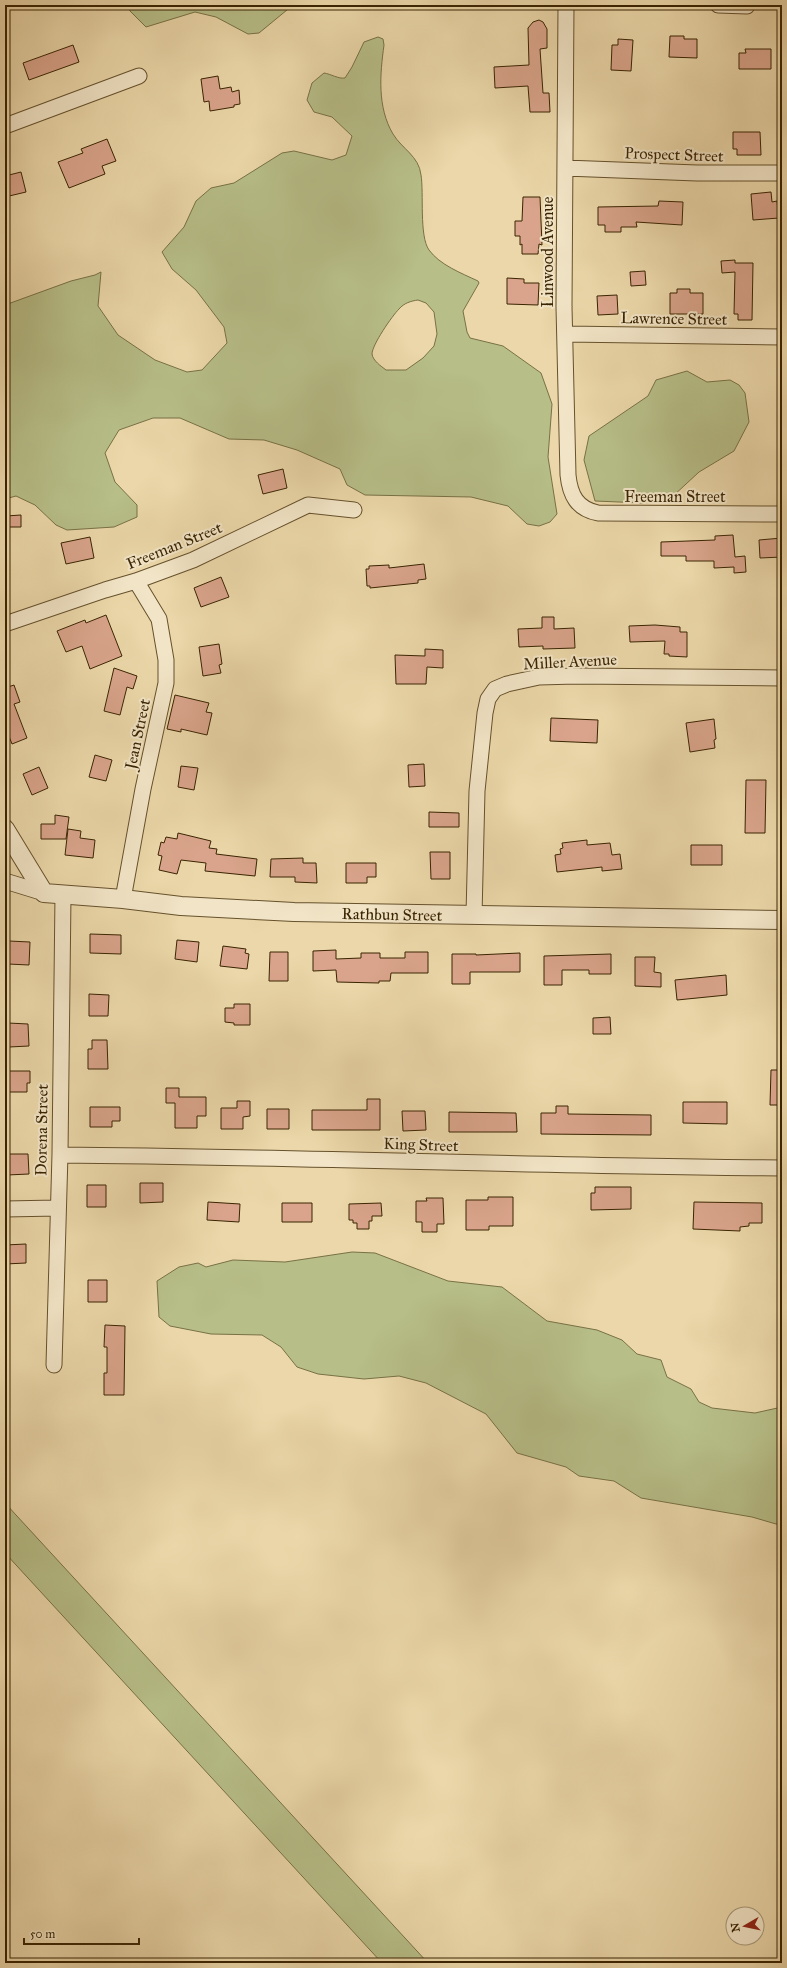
<svg xmlns="http://www.w3.org/2000/svg" width="787" height="1968" viewBox="0 0 787 1968" font-family="'IM FELL Great Primer',serif">
<style>
.green{fill:#b7be88;stroke:#787145;fill-rule:evenodd}
.building{fill:#d9a48b;stroke:#3a2402}
.lines{fill:none;stroke-linecap:round;stroke-linejoin:round}
.minor-casing{stroke:#66512c;stroke-width:17}
.tertiary-casing{stroke:#66512c;stroke-width:20}
.minor{stroke:#f2e5c7;stroke-width:15}
.tertiary{stroke:#f2e5c7;stroke-width:18}
.labels{text-anchor:middle;stroke-width:4;stroke-linejoin:round;paint-order:stroke}
.street-label{font-size:16px;fill:#3a2402;stroke:#f2e5c7}
</style>
<rect width="100%" height="100%" fill="#ebd7a9"/>
<filter id="stains"><feTurbulence type="fractalNoise" baseFrequency=".005" numOctaves="4"/><feColorMatrix values="0 0 0 0 .2 0 0 0 0 .09 0 0 0 0 .02 0 0 0 .5 -.17"/></filter>
<radialGradient id="worn" r=".72"><stop offset=".6" stop-color="#630" stop-opacity="0"/><stop offset="1" stop-color="#630" stop-opacity=".3"/></radialGradient>
<path class="green" d="M 128,5 L 293,5 L 259,33 L 248,34 L 216,17 L 195,12 L 146,27 L 130,11 Z
M 378,37 L 383,39 L 384,45 C 380,74 377,107 393,134 C 402,149 419,156 421,175 C 424,193 419,236 429,250 C 440,265 461,273 478,281 L 479,283 L 463,311 L 467,332 L 470,338 L 503,346 L 541,373 L 552,404 L 548,457 L 557,514 L 550,522 L 539,526 L 527,524 L 508,506 L 471,497 L 365,495 L 347,485 L 340,469 L 297,450 L 264,440 L 229,439 L 180,418 L 153,418 L 119,430 L 105,453 L 115,482 L 137,505 L 137,517 L 114,527 L 67,530 L 56,525 L 35,505 L 16,496 L 5,499 L 5,305 L 71,281 L 95,275 L 101,272 L 98,306 L 118,335 L 155,360 L 187,372 L 202,370 L 227,343 L 224,327 L 196,290 L 172,269 L 162,252 L 184,227 L 196,201 L 211,188 L 234,183 L 282,153 L 294,151 L 332,160 L 346,155 L 352,136 L 332,117 L 314,112 L 307,100 L 312,83 L 324,73 C 331,74 338,79 345,78 L 352,67 L 364,42 ZM 418,300 L 426,303 L 434,312 L 437,334 L 434,346 L 423,358 L 406,370 L 386,370 C 381,366 373,361 372,354 C 372,345 392,316 399,309 C 404,303 411,301 418,300 Z
M 687,371 L 707,382 L 730,380 L 739,385 L 745,393 L 749,422 L 734,451 L 699,472 L 672,497 L 643,503 L 595,501 L 584,460 L 589,436 L 648,396 L 656,380 Z
M 352,1252 L 375,1253 L 448,1281 L 502,1287 L 547,1321 L 597,1330 L 622,1340 L 637,1354 L 661,1360 L 667,1377 L 691,1389 L 699,1402 L 712,1408 L 755,1413 L 782,1407 L 782,1525 L 776,1524 L 752,1517 L 641,1498 L 614,1481 L 579,1476 L 566,1467 L 517,1453 L 486,1414 L 426,1383 L 399,1376 L 364,1379 L 318,1374 L 297,1367 L 281,1347 L 262,1335 L 211,1334 L 170,1326 L 159,1317 L 157,1281 L 179,1267 L 198,1263 L 206,1267 L 233,1260 L 285,1262 Z
M 5,1503 L 428,1963 L 382,1963 L 5,1553 Z"/>
<path class="building" d="M 539,20 L 543,22 L 547,29 L 547,48 L 540,49 L 543,93 L 549,93 L 550,112 L 530,112 L 528,86 L 495,88 L 494,67 L 529,65 L 528,28 L 533,22 Z
M 670,36 L 684,36 L 684,39 L 697,39 L 697,58 L 669,57 Z
M 618,39 L 633,40 L 631,71 L 611,70 L 612,45 L 618,45 Z
M 73,45 L 79,62 L 29,80 L 23,63 Z
M 745,49 L 771,49 L 771,69 L 739,69 L 739,53 L 746,53 Z
M 218,76 L 220,89 L 231,87 L 232,92 L 239,90 L 240,104 L 234,105 L 234,107 L 210,111 L 209,101 L 204,102 L 201,79 Z
M 733,132 L 760,132 L 761,155 L 737,155 L 737,149 L 733,149 Z
M 107,139 L 116,161 L 102,166 L 105,174 L 69,188 L 58,162 L 83,153 L 81,149 Z
M 21,172 L 26,192 L 5,197 L 5,176 Z
M 771,192 L 772,202 L 777,201 L 779,218 L 753,220 L 751,194 Z
M 523,197 L 540,197 L 542,245 L 539,244 L 538,254 L 522,254 L 522,244 L 520,245 L 520,236 L 515,236 L 515,221 L 522,221 Z
M 659,201 L 683,202 L 682,225 L 636,222 L 637,227 L 621,227 L 621,232 L 605,232 L 605,225 L 598,225 L 598,207 L 658,206 Z
M 735,260 L 735,263 L 753,263 L 752,320 L 738,320 L 738,314 L 734,314 L 735,272 L 722,273 L 721,261 Z
M 645,271 L 646,285 L 631,286 L 630,272 Z
M 507,278 L 524,279 L 524,283 L 539,283 L 538,305 L 507,304 Z
M 677,289 L 690,289 L 690,293 L 703,293 L 703,314 L 670,314 L 670,293 L 677,293 Z
M 617,295 L 618,314 L 598,315 L 597,296 Z
M 283,469 L 287,488 L 263,494 L 258,475 Z
M 21,515 L 21,527 L 7,527 L 6,516 Z
M 733,535 L 735,557 L 745,556 L 746,572 L 734,573 L 734,567 L 714,568 L 714,561 L 686,561 L 686,556 L 661,556 L 661,542 L 715,540 L 715,536 Z
M 90,537 L 94,558 L 66,564 L 61,543 Z
M 782,538 L 782,557 L 760,558 L 759,540 Z
M 424,564 L 426,579 L 418,580 L 418,583 L 370,588 L 370,586 L 367,586 L 366,569 L 369,569 L 369,566 L 389,565 L 389,568 Z
M 221,577 L 229,597 L 201,607 L 194,588 Z
M 106,615 L 122,656 L 90,669 L 82,646 L 66,652 L 57,631 L 85,620 L 86,623 Z
M 542,617 L 554,617 L 554,629 L 574,628 L 575,648 L 543,649 L 543,646 L 519,647 L 518,629 L 542,628 Z
M 655,625 L 680,627 L 680,632 L 687,632 L 687,657 L 669,656 L 669,654 L 664,654 L 665,641 L 630,642 L 629,626 Z
M 219,644 L 222,664 L 219,665 L 221,673 L 203,676 L 199,647 Z
M 425,649 L 443,650 L 443,668 L 427,667 L 426,684 L 396,684 L 395,655 L 425,656 Z
M 114,668 L 137,676 L 133,689 L 127,687 L 120,715 L 104,711 Z
M 5,683 L 8,687 L 14,685 L 20,702 L 14,704 L 27,738 L 12,744 L 5,726 Z
M 175,695 L 209,703 L 206,712 L 212,713 L 207,735 L 181,729 L 181,732 L 167,729 Z
M 551,718 L 598,720 L 597,743 L 550,741 Z
M 714,719 L 716,739 L 714,740 L 715,748 L 690,752 L 686,723 Z
M 95,755 L 112,760 L 106,781 L 89,777 Z
M 424,764 L 425,786 L 409,787 L 408,765 Z
M 181,766 L 198,768 L 194,790 L 178,787 Z
M 39,767 L 48,788 L 32,795 L 23,774 Z
M 746,780 L 766,780 L 765,833 L 745,833 Z
M 429,812 L 459,813 L 459,827 L 429,827 Z
M 55,815 L 69,817 L 66,839 L 41,839 L 41,824 L 55,824 Z
M 68,829 L 81,831 L 80,838 L 95,840 L 93,858 L 65,855 Z
M 178,833 L 211,841 L 209,848 L 217,849 L 216,854 L 257,859 L 255,876 L 205,871 L 206,863 L 181,860 L 177,874 L 159,870 L 162,856 L 158,855 L 161,842 L 164,843 L 166,837 L 177,839 Z
M 587,840 L 587,845 L 610,843 L 612,855 L 620,854 L 622,869 L 602,871 L 602,867 L 557,872 L 555,855 L 561,854 L 560,849 L 563,848 L 562,843 Z
M 691,845 L 722,845 L 722,865 L 691,865 Z
M 430,852 L 450,852 L 450,879 L 431,879 Z
M 303,858 L 303,863 L 316,863 L 317,883 L 295,882 L 295,877 L 270,877 L 271,859 Z
M 346,863 L 376,863 L 376,877 L 367,877 L 367,883 L 346,883 Z
M 90,934 L 121,935 L 121,954 L 90,953 Z
M 177,940 L 199,942 L 197,962 L 175,959 Z
M 9,941 L 30,942 L 29,965 L 8,964 Z
M 223,946 L 246,949 L 245,953 L 249,954 L 247,969 L 220,966 Z
M 336,950 L 336,959 L 361,958 L 361,953 L 380,953 L 380,958 L 405,958 L 405,952 L 428,952 L 428,973 L 391,973 L 390,981 L 379,981 L 379,983 L 337,982 L 336,970 L 313,971 L 313,951 Z
M 270,952 L 288,952 L 288,981 L 269,981 Z
M 520,953 L 520,972 L 470,972 L 470,984 L 452,984 L 452,954 L 476,954 L 476,955 Z
M 611,954 L 611,974 L 589,974 L 589,970 L 562,970 L 562,985 L 544,985 L 544,956 Z
M 635,957 L 655,957 L 654,972 L 661,973 L 661,987 L 635,986 Z
M 726,975 L 727,995 L 677,1000 L 675,980 Z
M 89,994 L 109,995 L 108,1016 L 89,1016 Z
M 234,1004 L 250,1004 L 250,1025 L 234,1025 L 234,1023 L 225,1022 L 225,1008 L 234,1008 Z
M 610,1017 L 611,1034 L 593,1034 L 593,1018 Z
M 8,1023 L 28,1024 L 29,1046 L 9,1047 Z
M 92,1040 L 107,1040 L 108,1069 L 88,1069 L 88,1049 L 92,1049 Z
M 771,1070 L 782,1070 L 782,1105 L 770,1105 Z
M 7,1071 L 30,1071 L 30,1083 L 27,1083 L 27,1092 L 7,1092 Z
M 166,1088 L 179,1088 L 179,1097 L 206,1097 L 206,1116 L 197,1116 L 197,1128 L 175,1128 L 175,1103 L 166,1103 Z
M 367,1099 L 380,1099 L 380,1130 L 312,1130 L 312,1110 L 367,1110 Z
M 237,1101 L 250,1101 L 250,1116 L 243,1117 L 243,1129 L 221,1129 L 221,1108 L 237,1108 Z
M 683,1102 L 727,1102 L 727,1124 L 683,1123 Z
M 556,1106 L 568,1106 L 568,1114 L 651,1115 L 651,1135 L 541,1134 L 541,1113 L 556,1113 Z
M 90,1107 L 120,1107 L 120,1121 L 112,1121 L 112,1127 L 90,1127 Z
M 267,1109 L 289,1109 L 289,1129 L 267,1129 Z
M 402,1111 L 425,1111 L 426,1130 L 403,1131 Z
M 449,1112 L 516,1113 L 517,1132 L 449,1132 Z
M 6,1154 L 28,1154 L 29,1174 L 7,1175 Z
M 140,1183 L 163,1183 L 163,1202 L 140,1203 Z
M 87,1185 L 106,1185 L 106,1207 L 87,1207 Z
M 595,1187 L 631,1187 L 631,1209 L 591,1210 L 591,1193 L 595,1193 Z
M 488,1197 L 513,1197 L 513,1226 L 489,1226 L 489,1230 L 466,1230 L 466,1200 L 488,1200 Z
M 426,1198 L 443,1198 L 444,1224 L 437,1224 L 437,1232 L 422,1232 L 422,1222 L 416,1222 L 416,1201 L 427,1201 Z
M 208,1202 L 240,1204 L 239,1222 L 207,1220 Z
M 694,1202 L 762,1203 L 762,1223 L 749,1223 L 749,1226 L 740,1227 L 740,1231 L 693,1229 Z
M 282,1203 L 312,1203 L 312,1222 L 282,1222 Z
M 381,1203 L 382,1216 L 372,1216 L 372,1221 L 369,1221 L 369,1229 L 357,1229 L 357,1223 L 353,1223 L 353,1220 L 349,1220 L 349,1204 Z
M 26,1244 L 26,1263 L 5,1264 L 5,1245 Z
M 88,1280 L 107,1280 L 107,1302 L 88,1302 Z
M 105,1325 L 125,1326 L 124,1395 L 104,1395 L 104,1373 L 107,1373 L 107,1347 L 104,1347 Z"/>
<g class="lines">
<g class="minor-casing">
<path id="minor" d="M 566,5 L 564,307 L 568,475 C 570,495 577,509 598,513 L 782,514
M 718,5 L 747,6
M 5,126 L 139,76
M 565,168 L 697,173 L 782,173
M 566,334 L 782,337
M 5,624 L 105,590 L 136,581 L 193,560 L 308,505 L 354,510
M 5,881 L 44,893
M 123,899 L 143,789 L 166,683 L 166,660 L 159,619 L 136,581
M 474,915 L 477,791 L 485,713 L 488,699 L 495,689 L 507,684 L 539,677 L 576,676 L 782,678
M 60,1155 C 300,1157 541,1166 782,1168
M 5,1209 L 57,1208
M 54,1365 L 60,1154 L 63,895"/>
</g>
<g class="tertiary-casing">
<path id="tertiary" d="M 5,829 L 44,893 L 123,899 L 181,906 L 294,912 L 782,920"/>
</g>
<use href="#minor" class="minor"/>
<use href="#tertiary" class="tertiary"/>
</g>
<g class="labels">
<g class="street-label">
<text transform="translate(674 154) rotate(2)" y="6">Prospect Street</text>
<text transform="translate(547 252) rotate(-90)" y="6">Linwood Avenue</text>
<text transform="translate(674 318) rotate(1)" y="6">Lawrence Street</text>
<text x="675" y="502">Freeman Street</text>
<text transform="translate(174 545) rotate(-22)" y="6">Freeman Street</text>
<text transform="translate(570 661) rotate(-3)" y="6">Miller Avenue</text>
<text transform="translate(137 734) rotate(-78)" y="6">Jean Street</text>
<text transform="translate(392 914) rotate(1)" y="6">Rathbun Street</text>
<text transform="translate(41 1130) rotate(-89)" y="6">Dorena Street</text>
<text transform="translate(421 1144) rotate(2)" y="6">King Street</text>
</g>
</g>
<rect width="787" height="1968" fill="none" stroke="#ebd7a9" stroke-width="20"/>
<rect x="6" y="6" width="775" height="1956" fill="none" stroke="#3a2402" stroke-width="2"/>
<rect x="10" y="10" width="767" height="1948" fill="none" stroke="#3a2402"/>
<g transform="translate(745 1926) rotate(261)"><circle r="19" fill="#f2e5c7" stroke="#a89878"/>
<path d="M0-3L7 15L0 10L-7 15Z" fill="#8f2418"/>
<text y="-6" font-size="11" font-weight="bold" text-anchor="middle" fill="#3a2402">N</text>
</g>
<path d="M24 1938v6h115v-6" fill="none" stroke="#3a2402" stroke-width="2"/>
<text x="30" y="1938" font-size="12" fill="#3a2402" stroke="#f2e5c7" stroke-width="3" paint-order="stroke">50 m</text>
<rect width="100%" height="100%" filter="url(#stains)"/>
<rect width="100%" height="100%" fill="url(#worn)"/>
</svg>
